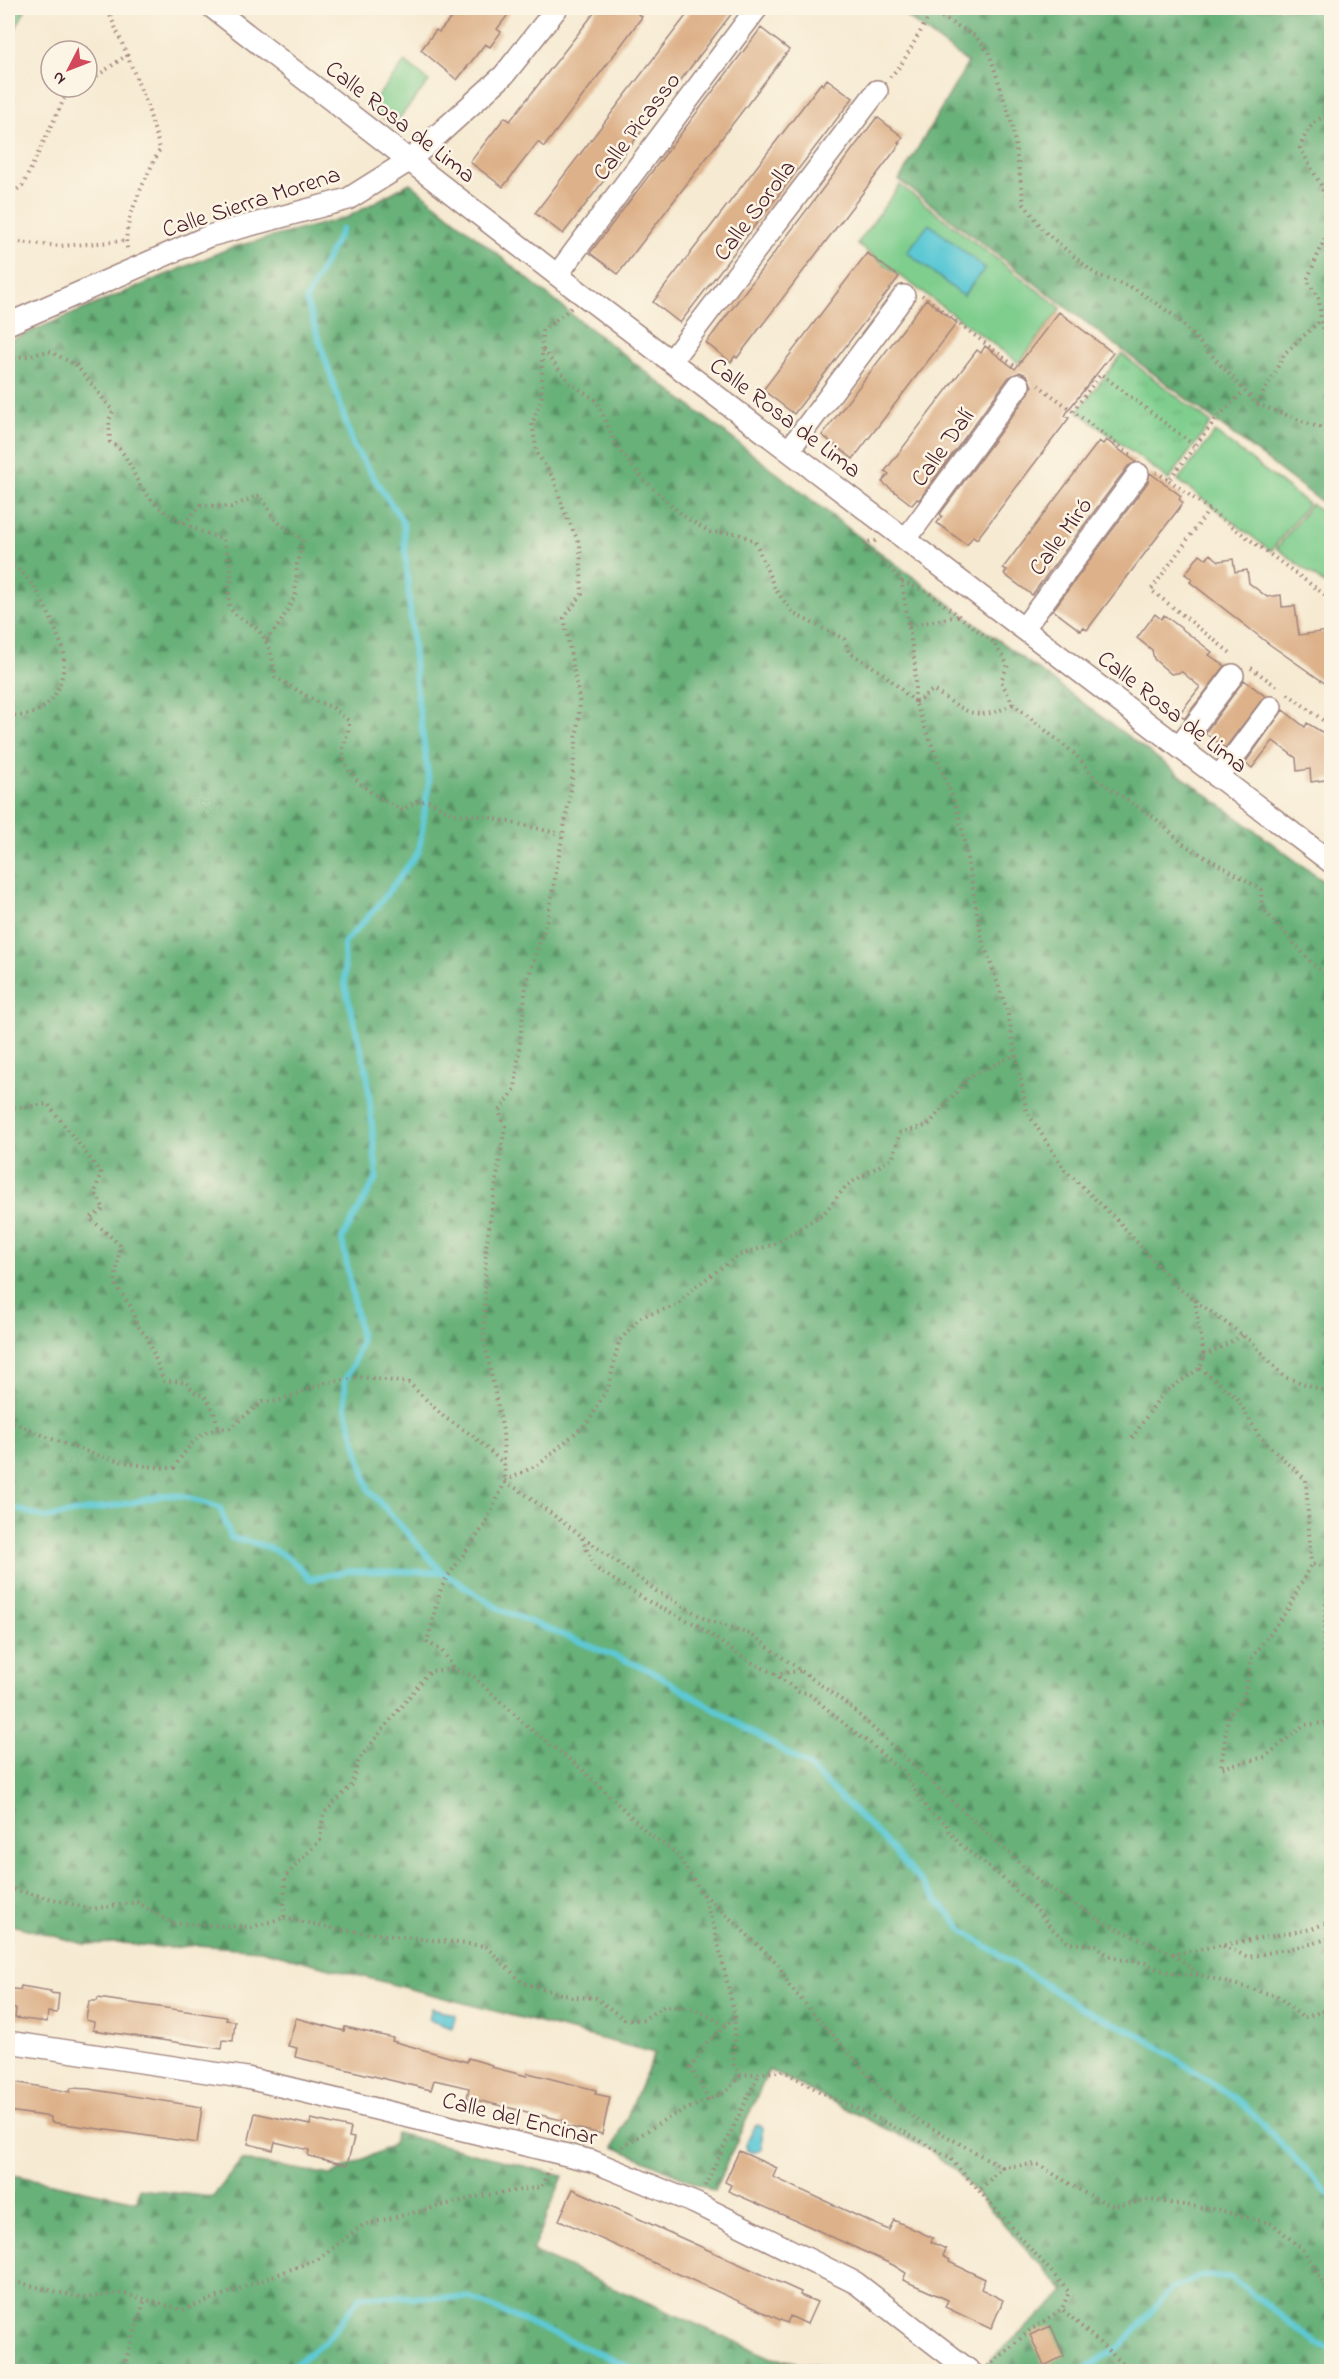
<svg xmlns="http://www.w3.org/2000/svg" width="1339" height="2379" viewBox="0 0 1339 2379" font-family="'Indie Flower',sans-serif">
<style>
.green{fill:#7fce8e;stroke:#64765c;stroke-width:1.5}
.forest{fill:url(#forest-firs);stroke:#586852;stroke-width:1.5}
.park{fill:url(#park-tufts);stroke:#64765c;stroke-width:1.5}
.water{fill:#5dc9d5;stroke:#547480;stroke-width:1.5}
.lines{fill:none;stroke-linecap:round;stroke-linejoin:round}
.stream{stroke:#5dc9d5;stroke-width:6}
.building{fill:#ddb189}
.minor-casing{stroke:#a0847e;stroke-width:24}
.path{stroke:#a0847e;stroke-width:4;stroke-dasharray:1.5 4.5;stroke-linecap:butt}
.minor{stroke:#fff;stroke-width:21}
.labels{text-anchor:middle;stroke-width:5;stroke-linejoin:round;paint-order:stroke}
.street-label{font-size:24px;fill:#4a1f2b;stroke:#fcf5e5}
</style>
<defs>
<pattern id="forest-firs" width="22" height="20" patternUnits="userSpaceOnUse" patternTransform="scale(1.5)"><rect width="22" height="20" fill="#67b179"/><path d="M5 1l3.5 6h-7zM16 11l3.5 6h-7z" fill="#578f63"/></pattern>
<pattern id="park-tufts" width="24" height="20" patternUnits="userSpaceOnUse" patternTransform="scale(1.5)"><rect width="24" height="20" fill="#7fce8e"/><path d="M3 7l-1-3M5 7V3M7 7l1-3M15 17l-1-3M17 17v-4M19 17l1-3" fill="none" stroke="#6fb07b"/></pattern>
</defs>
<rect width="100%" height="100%" fill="#fcf5e5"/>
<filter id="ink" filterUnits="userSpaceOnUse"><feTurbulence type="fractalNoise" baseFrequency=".0167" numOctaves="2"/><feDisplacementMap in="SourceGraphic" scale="12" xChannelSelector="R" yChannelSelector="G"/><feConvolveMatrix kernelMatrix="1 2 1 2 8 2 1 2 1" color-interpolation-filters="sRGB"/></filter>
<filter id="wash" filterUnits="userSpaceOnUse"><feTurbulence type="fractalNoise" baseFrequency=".008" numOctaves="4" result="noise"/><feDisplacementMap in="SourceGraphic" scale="24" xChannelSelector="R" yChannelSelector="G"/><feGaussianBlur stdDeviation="1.35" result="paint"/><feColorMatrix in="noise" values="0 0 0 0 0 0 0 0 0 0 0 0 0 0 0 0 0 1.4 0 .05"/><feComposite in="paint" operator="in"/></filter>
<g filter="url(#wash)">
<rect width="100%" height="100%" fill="#f6ead2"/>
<path class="green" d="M 405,62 L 429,81 L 393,126 L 369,107 Z
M 900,185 L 1061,308 L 1019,363 L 857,244 Z
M 1215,432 L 1308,504 L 1271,551 L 1178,480 Z
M 1311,504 L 1331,520 L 1331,589 L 1277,548 Z"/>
<path class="forest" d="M 895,8 L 1331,8 L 1331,509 L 899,180 L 968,63 Z
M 410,183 L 566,310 L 866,542 L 1331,887 L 1331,2371 L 979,2371 L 1065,2292 L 956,2171 L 929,2150 L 769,2070 L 714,2191 L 614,2147 L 655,2053 L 261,1950 L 197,1945 L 170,1948 L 123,1943 L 84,1944 L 8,1924 L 8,341 L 230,248 L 348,217 Z
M 396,2133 L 563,2176 L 532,2251 L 772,2358 L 848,2371 L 8,2371 L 8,2174 L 137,2201 L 139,2189 L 213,2197 L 241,2160 L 331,2175 L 393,2145 Z"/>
<path class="park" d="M 8,8 L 26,8 L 8,44 Z
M 1122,354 L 1211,423 L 1169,480 L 1078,411 Z"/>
<path class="water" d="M 929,224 L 985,268 L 963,296 L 907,252 Z
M 432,2008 L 456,2015 L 452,2028 L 429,2020 Z
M 757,2125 L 762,2127 L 762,2149 C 756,2153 753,2153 747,2150 L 746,2145 L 754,2126 Z"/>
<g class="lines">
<path class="stream" d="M 342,229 L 306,300 L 354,447 L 403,522 L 416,684 L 429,781 L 419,851 L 377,907 L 344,943 L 345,985 L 367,1073 L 377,1177 L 342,1239 L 361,1339 L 355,1360 L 345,1381 L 345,1405 L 369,1490 L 442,1572 L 501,1610 L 649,1670 L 807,1765 L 884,1840 L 965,1932 L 1081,2008 L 1142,2036 L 1243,2104 L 1332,2197
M 8,1506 L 45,1518 L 135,1502 L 165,1495 L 185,1496 L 220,1508 L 231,1538 C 265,1544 288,1551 310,1579 L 349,1571 L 442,1572
M 284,2372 L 325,2342 L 361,2296 L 471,2298 L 641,2372
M 1080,2372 L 1122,2345 L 1170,2290 L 1200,2276 L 1231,2277 L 1317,2344 L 1332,2349"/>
</g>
<g id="blocks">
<path class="building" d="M 460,8 L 513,8 L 497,29 L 501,32 L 490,47 L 485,44 L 457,80 L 421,50 L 436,30 L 439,32 Z
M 598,8 L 643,8 L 638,14 L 642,17 L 608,63 L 544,147 L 538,142 L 503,187 L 470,162 L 505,117 L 510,121 Z
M 692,8 L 736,8 L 563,234 L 535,213 Z
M 761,28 L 789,50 L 618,274 L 590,253 Z
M 827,79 L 853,98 L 680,323 L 653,302 L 821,83 L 823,85 Z
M 877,117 L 903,137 L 898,143 L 900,144 L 737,358 L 735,356 L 731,362 L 706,343 Z
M 867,253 L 899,277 L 794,414 L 763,390 Z
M 926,299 L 957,323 L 853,459 L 822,435 Z
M 1059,312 L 1113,353 L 1069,409 L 1065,416 L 1069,418 L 977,539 L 973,536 L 967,545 L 937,523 L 942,516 L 940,514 L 1029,393 L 1032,386 L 1027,375 L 1020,372 L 1009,377 L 919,500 L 917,499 L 912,505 L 882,482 L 889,474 L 885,471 L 977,350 L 981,353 L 985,346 L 1015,369 Z
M 1106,440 L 1136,462 L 1128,466 L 1032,595 L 1004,574 L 1007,570 L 1003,568 L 1099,441 L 1103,444 Z
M 1150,473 L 1181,496 L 1179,499 L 1183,503 L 1087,630 L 1083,627 L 1081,631 L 1053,610 L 1148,482 Z
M 1200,554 L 1207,559 L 1210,554 L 1219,561 L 1233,559 L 1235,572 L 1247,570 L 1249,583 L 1267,597 L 1281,595 L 1282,607 L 1295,606 L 1299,635 L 1328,631 L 1332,642 L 1332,688 L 1269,644 L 1190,582 L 1192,579 L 1185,574 Z
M 1155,614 L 1161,619 L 1164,615 L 1212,652 L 1209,655 L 1225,666 L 1185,718 L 1179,714 L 1200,687 L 1182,672 L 1171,674 L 1154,659 L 1152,650 L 1137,638 Z
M 1244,680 L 1265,696 L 1225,748 L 1205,733 Z
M 1283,710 L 1305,727 L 1307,723 L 1332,738 L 1332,779 L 1311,782 L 1310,769 L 1297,771 L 1296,758 L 1273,741 L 1252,768 L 1245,763 Z
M 21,1986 L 51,1991 L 50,1993 L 59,1994 L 57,2013 L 48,2012 L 47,2022 L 15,2018 L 16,2009 L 8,2008 L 8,1988 L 20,1990 Z
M 98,1998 L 227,2017 L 226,2020 L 235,2021 L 233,2041 L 223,2040 L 222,2049 L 93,2030 L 94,2022 L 86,2020 L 89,2001 L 97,2001 Z
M 296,2018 L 344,2031 L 345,2027 L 393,2038 L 392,2041 L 467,2062 L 468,2058 L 492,2065 L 491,2067 L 527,2076 L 528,2073 L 596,2090 L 595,2094 L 610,2097 L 602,2134 L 561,2125 L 562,2120 L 467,2098 L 469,2088 L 434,2080 L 431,2090 L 295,2057 L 297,2048 L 288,2046 Z
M 8,2081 L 70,2092 L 71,2088 L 89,2089 L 202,2107 L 197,2143 L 51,2122 L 51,2117 L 8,2111 Z
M 255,2113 L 310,2125 L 311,2119 L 351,2128 L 349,2137 L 354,2138 L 347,2165 L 308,2156 L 309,2150 L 275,2142 L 273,2150 L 248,2144 Z
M 739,2151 L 777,2168 L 773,2177 L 875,2224 L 889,2230 L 894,2220 L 933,2238 L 931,2242 L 946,2249 L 943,2256 L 950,2260 L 949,2262 L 985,2279 L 981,2289 L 1003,2300 L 991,2329 L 945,2307 L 948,2300 L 903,2280 L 906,2273 L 893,2265 L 804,2224 L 728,2191 L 731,2185 L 725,2182 Z
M 573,2189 L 801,2292 L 800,2295 L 817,2302 L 807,2324 L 790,2316 L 787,2323 L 559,2220 Z
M 1051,2326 L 1064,2356 L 1044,2366 L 1030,2335 Z"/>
</g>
</g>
<g filter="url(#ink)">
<use href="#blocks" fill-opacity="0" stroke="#a0847e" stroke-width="1.5"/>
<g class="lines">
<g class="minor-casing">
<path id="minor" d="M 213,8 L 557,275 L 1332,863
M 557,275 L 757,8
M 8,324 L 209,236 L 348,199 L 410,160 L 504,75 L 557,8
M 671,361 L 877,91
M 789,450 L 904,296
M 906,539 L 1019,385
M 1024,628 L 1138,474
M 1179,746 L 1233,675
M 1218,778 L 1271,707
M 8,2042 L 247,2078 L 592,2161 L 697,2204 L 856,2283 L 971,2372"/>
</g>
<path class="path" d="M 926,8 L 975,36 L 989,52 L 1012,124 L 1024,204 L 1045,232 L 1095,274 L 1135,289 L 1176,317 L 1257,404 L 1315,426 L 1332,430
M 127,55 L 147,105 L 160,149 C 149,172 119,226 128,251
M 890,77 L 901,65 L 934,8
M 87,83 L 127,55 L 107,8
M 1332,115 C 1313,118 1306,131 1300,148 L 1321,185 L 1332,217
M 8,197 L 23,185 L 64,99 L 82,87
M 1332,222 L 1307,280 L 1319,299 L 1321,320 L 1332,357
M 8,241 L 60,246 L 125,241
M 922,295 L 1016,367
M 571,308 L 542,331 L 542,396 L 532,424 L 537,453 L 554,479 L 563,508 L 580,545 L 582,594 L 564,618 L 580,704 L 571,789 L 548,916 L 526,985 L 515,1089 L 499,1112 L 505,1126 L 486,1247 L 484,1340 L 503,1431 L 505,1482 L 484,1526 L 446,1579 L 440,1591 L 427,1642 L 442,1651 L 455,1669 L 474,1677 L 528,1727 L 583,1770 L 649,1834 L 675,1852 L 701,1891 L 714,1926 L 735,2016 L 734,2065 L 741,2075 L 784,2071 L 819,2091 L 899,2129 L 949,2157 L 1069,2292 L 1062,2309
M 543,350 L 570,383 L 597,401 L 616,446 L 644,480 L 683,516 L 710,532 L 736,533 L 755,541 L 775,589 L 794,614 L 844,639 L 849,652 L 884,674 L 915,702
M 8,358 L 28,356 L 49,351 L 76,365 L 113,411 L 109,420 L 110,442 C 129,452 131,474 144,491 C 163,516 193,530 223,539 C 227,552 231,562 231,575 C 231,586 226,596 230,607 C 235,618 247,620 255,627 C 269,640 274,660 275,677 L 317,702 L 332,707 L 349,721 C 350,735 342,743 343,753 C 344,779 381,800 402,810 L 417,801 L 430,801 L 453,814 L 483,816 L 561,834
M 1038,385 L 1133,456
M 1257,404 L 1286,352 L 1321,320
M 1073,411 L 1101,374 L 1195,446
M 1156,472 L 1169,480 L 1215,420 L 1243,392
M 1169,480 L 1332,600
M 1209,510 L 1151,590 L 1233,655
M 184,523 L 201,505 L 231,507 L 260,495 L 276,521 L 303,540 L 297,564 L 295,596 L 280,623 L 265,642
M 876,541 L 866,542 L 864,547 L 901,578 L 915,665 L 915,702 L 959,814 L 982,939 L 1007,1010 L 1027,1112 L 1065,1170 L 1120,1223 L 1177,1287 L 1252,1342 L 1284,1377 L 1332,1393
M 8,563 C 35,577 45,606 57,633 C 59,640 64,648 64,655 C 65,690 46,721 8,715
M 902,582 L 926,591 L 993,642 L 1008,665 L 1001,681 L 1013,704 L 1076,755 L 1097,780 L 1155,818 L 1183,844 L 1261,889 L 1262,908 L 1314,965 L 1332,979
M 909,626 L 958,616
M 1251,668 L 1279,688
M 1288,694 L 1332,727
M 915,702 L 933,690 C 966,711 975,724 1013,704
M 8,1109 L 48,1104 L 101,1173 L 95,1192 L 104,1209 L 90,1218 L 120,1245 L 115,1284 L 131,1307 L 137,1325 L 147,1337 L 164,1381 L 187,1382 C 194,1397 197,1390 206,1398 C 211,1404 217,1420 218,1427
M 1204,1356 L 1243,1335
M 1200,1368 L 1237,1398 L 1259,1436 L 1306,1480 L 1311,1564
M 8,1420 C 56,1442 120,1468 174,1468 C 188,1446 201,1427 230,1428 L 262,1402 L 278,1401 L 325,1383 L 363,1377 L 409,1383 L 444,1417 L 472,1435 L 504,1464
M 1132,1438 L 1162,1394 L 1200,1368 L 1204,1356 L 1195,1300
M 505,1481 L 541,1463 L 589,1421 L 609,1385 L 619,1341 L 641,1317 L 678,1305 L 691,1290 L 739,1255 L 775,1244 L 824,1213 L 847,1185 L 893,1158 L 900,1133 L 928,1125 L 970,1076 L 1016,1055
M 505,1482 L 522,1492 L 656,1591 L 707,1620 L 750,1634 L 847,1704 L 1040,1882 L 1105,1923 L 1173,1954 L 1311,1929 L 1332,1921
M 582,1538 L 595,1568 L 651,1603 L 697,1625 L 743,1658 L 775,1674
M 1332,1569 L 1311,1564 L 1288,1609 L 1251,1659 L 1244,1697 L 1228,1716 L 1221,1768 L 1265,1757 L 1304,1725 L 1332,1722
M 1332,1574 L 1326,1603 L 1323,1655 L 1332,1664
M 800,1671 L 775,1674 L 799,1692 L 808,1693 L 859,1736 L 869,1742 L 891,1763 L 903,1771 L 929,1812 L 946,1823 L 949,1831 L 962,1846 L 998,1874 L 1037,1910 L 1051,1928 L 1069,1943 L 1096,1945 L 1108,1955 L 1118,1959 L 1145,1963 L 1157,1969 L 1176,1974 L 1200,1975
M 8,1888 L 92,1909 L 137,1902 L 171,1923 L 252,1927 L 284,1918 L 285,1877 L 320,1840 L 323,1814 L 351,1786 L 359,1759 L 430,1671 L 455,1669
M 704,1894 L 778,1964 L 790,1987 L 881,2089 L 914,2118 L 1002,2167 L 979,2191
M 284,1918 L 342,1930 L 485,1946 L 523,1983 L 572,1997 L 596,1998 L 624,2019 L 642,2020 L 664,2006 L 695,2009 L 726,2025
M 1223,1946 L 1248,1957 L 1315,1943 L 1332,1937
M 1173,1954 L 1200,1975 L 1277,1996 L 1303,2018 L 1332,2008
M 709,2100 L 691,2068 L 705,2045 L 735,2017
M 622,2147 L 669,2117 L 726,2092 L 741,2075
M 1002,2167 L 1037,2164 L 1083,2192 L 1113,2206 L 1150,2200 L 1219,2210 L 1273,2224 L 1304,2251 L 1323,2283 L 1332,2291
M 705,2186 L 759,2074
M 8,2280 L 83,2298 L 122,2293 L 183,2310 L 318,2259 L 363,2225 L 481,2196 L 541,2187 L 549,2169
M 988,2367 L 1029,2331 L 1062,2309 L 1132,2372
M 122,2372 L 145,2299"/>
<use href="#minor" class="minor"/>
</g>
</g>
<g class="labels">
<g class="street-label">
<text transform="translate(401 121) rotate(38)" y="8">Calle Rosa de Lima</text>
<text transform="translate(636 126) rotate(-53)" y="8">Calle Picasso</text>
<text transform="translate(251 201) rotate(-18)" y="8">Calle Sierra Morena</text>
<text transform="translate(754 210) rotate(-53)" y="8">Calle Sorolla</text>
<text transform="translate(786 417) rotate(37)" y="8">Calle Rosa de Lima</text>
<text transform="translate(942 447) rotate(-54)" y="8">Calle Dalí</text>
<text transform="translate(1060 536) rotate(-54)" y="8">Calle Miró</text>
<text transform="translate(1173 711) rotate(38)" y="8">Calle Rosa de Lima</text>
<text transform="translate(520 2118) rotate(14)" y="8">Calle del Encinar</text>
</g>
</g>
<rect width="1339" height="2379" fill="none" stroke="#fcf5e5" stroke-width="30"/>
<g transform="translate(69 69) rotate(228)"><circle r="28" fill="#fcf5e5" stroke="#b59f9b" stroke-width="1.5"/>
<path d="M0-4.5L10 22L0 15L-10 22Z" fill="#d1495b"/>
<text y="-9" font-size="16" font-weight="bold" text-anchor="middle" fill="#4a1f2b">N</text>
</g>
</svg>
